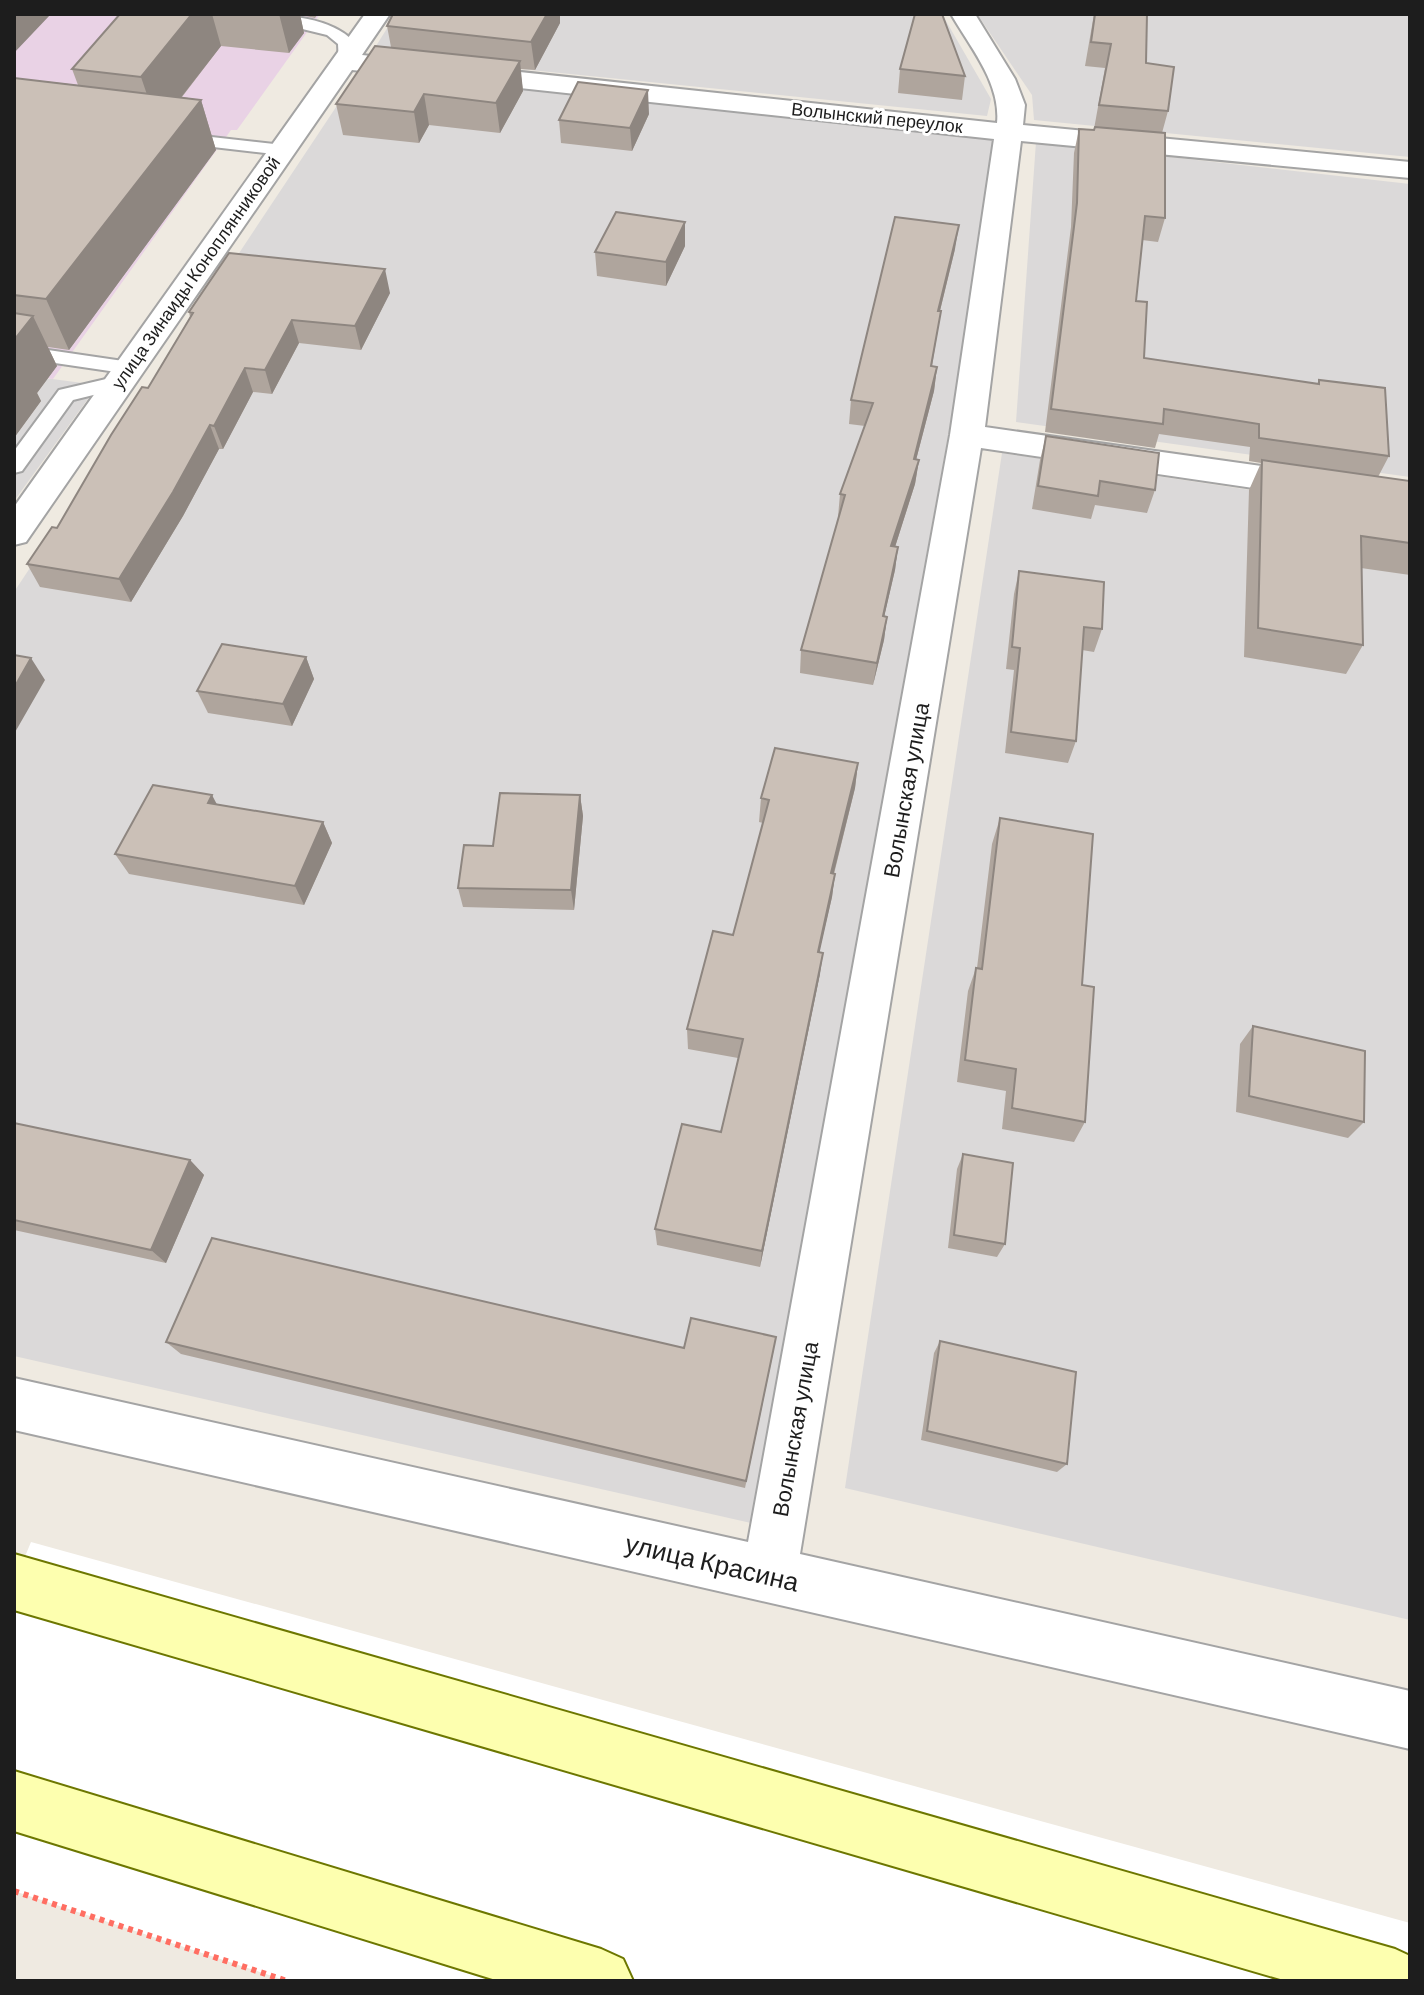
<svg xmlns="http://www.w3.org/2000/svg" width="1424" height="1995" viewBox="0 0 1424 1995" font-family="Barlow,sans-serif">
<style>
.residential{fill:#dbd9d9}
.industrial{fill:#e9d2e5}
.pier{fill:#fff}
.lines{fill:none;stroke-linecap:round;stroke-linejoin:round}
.service-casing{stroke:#a4a4a4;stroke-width:4}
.minor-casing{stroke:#a4a4a4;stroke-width:4}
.secondary-casing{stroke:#6d7700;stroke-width:4}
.path{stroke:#ff6e62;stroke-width:6;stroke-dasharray:5 5;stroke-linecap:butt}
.service{fill:#fff;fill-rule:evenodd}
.minor{fill:#fff;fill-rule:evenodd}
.secondary{fill:#fdffaf;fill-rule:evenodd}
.wall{fill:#afa59d}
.shaded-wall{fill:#8e8680}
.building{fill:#cbc0b7;stroke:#8e8680;stroke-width:2}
.labels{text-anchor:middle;stroke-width:6;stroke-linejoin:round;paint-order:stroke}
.far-street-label{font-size:18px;fill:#1d1d1d;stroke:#fff}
.street-label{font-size:22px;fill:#1d1d1d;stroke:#fff}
.near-street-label{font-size:26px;fill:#1d1d1d;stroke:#fff}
</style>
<rect width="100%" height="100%" fill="#efeae1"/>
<path class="residential" d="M 396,14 L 942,14 L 991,99 L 987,116 L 371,54 Z
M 977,14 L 1410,14 L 1410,157 L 1034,120 L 1032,95 Z
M 362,68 L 996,139 L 949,431 L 751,1523 L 14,1356 L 14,592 Z
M 1036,142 L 1410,184 L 1410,477 L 1016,422 Z
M 14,374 L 98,385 L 14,501 Z
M 1002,453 L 1410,514 L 1410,1620 L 845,1488 Z"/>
<path class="industrial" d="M 14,14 L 320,14 L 237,130 L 231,130 L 53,379 L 14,374 Z"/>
<path class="pier" d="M 31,1542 L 1410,1923 L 1410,1981 L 287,1981 L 14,1891 L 14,1583 Z"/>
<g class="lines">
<g class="service-casing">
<path id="service" d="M 251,14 C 282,14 332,17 354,42 L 351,64 L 339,64 L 338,44 L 327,35 L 253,17 Z
M 176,133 L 283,145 L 292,150 L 283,155 L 170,142 L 167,138 L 170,134 Z
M 14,345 L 130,362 L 140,368 L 130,374 L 14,357 Z
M 119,376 L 129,382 L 126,387 L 73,400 L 22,471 L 14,473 L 14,451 L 59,390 Z"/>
</g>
<g class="minor-casing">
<path id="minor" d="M 365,14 L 390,14 L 362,55 L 997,123 C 1001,83 970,47 951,14 L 975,14 L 1015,79 L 1025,105 L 1023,125 L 1410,162 L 1410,178 L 1021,141 L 985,427 L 1410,487 L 1410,511 L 981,448 L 800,1554 L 1410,1691 L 1410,1749 L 14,1430 L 14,1378 L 748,1542 L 950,435 L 994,139 L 352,70 L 26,542 L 14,545 L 14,507 Z"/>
</g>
<g class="secondary-casing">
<path id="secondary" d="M 14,1554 L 1395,1949 L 1410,1956 L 1410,1981 L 1287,1981 L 14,1610 Z
M 14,1771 L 601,1949 L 623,1959 L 633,1981 L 499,1981 L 14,1831 Z"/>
</g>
<path class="path" d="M 14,1891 L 287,1981"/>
<use href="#service" class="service"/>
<use href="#minor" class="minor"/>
<use href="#secondary" class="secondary"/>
</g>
<path class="wall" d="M 120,14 L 318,14 L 315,18 L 300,15 L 304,33 L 289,53 L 221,46 L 182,97 L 201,100 L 216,150 L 69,350 L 48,347 L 57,366 L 37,393 L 41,401 L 14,438 L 14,78 L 78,85 L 72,69 Z
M 1094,14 L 1147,14 L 1146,63 L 1168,111 L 1162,133 L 1165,218 L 1158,242 L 1142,240 L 1136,301 L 1144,358 L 1317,384 L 1319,380 L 1389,456 L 1378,477 L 1410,481 L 1410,575 L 1361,568 L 1363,645 L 1346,674 L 1244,657 L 1249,490 L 1261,463 L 1249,461 L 1250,447 L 1159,434 L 1155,448 L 1045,432 L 1071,227 L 1074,153 L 1079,129 L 1094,130 L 1094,129 L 1105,68 L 1085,66 Z
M 560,23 L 535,70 L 520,69 L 523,91 L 500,133 L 429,125 L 419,143 L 343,135 L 336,104 L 391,47 L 387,26 Z
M 900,69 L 965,76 L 962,100 L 898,93 Z
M 649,114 L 632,151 L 561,143 L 559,120 Z
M 685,246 L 666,286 L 597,276 L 595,252 Z
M 955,249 L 940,311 L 941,311 L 932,366 L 937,367 L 934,391 L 916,460 L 919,460 L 915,484 L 895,547 L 898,547 L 895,570 L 884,617 L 887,617 L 884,640 L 873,685 L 800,673 L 801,650 L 839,517 L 838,517 L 840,494 L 865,426 L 849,424 L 851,400 Z
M 390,293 L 361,350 L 299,343 L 272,394 L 253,392 L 223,449 L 219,449 L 183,516 L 131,602 L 40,587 L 27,564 L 57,528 L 148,388 L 190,317 L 189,312 Z
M 1046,436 L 1155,490 L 1147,513 L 1095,505 L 1091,519 L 1032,509 L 1040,460 Z
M 1019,571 L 1102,629 L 1094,652 L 1082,650 L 1076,741 L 1068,763 L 1005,753 L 1014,670 L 1006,669 L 1014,594 Z
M 306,657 L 314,679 L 292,726 L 208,713 L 197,691 Z
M 858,763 L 855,788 L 834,874 L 835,874 L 832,897 L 819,952 L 820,974 L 760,1267 L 657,1245 L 655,1229 L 721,1132 L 738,1058 L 688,1049 L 687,1029 L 733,935 L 763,823 L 759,822 L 761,798 Z
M 580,795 L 583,816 L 574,910 L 463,907 L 458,888 L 493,846 Z
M 216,804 L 323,822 L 332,843 L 304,905 L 129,874 L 115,854 Z
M 1000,818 L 1082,985 L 1085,1122 L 1074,1142 L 1002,1129 L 1006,1091 L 957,1082 L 968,991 L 976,968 L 977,968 L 992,844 Z
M 1253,1026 L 1364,1122 L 1348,1138 L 1236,1112 L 1240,1044 Z
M 14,1123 L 190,1160 L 204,1175 L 166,1263 L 14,1230 Z
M 963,1154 L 1005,1244 L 997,1257 L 948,1248 L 957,1169 Z
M 940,1341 L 1067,1464 L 1057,1472 L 921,1440 L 934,1353 Z
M 166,1342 L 684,1348 L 774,1349 L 745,1488 L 181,1354 Z"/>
<path class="shaded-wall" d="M 14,14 L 51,14 L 14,53 Z
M 192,14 L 212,14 L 221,46 L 158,127 L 141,77 Z
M 279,14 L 300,14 L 304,33 L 289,53 Z
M 547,14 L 560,14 L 560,23 L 535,70 L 531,42 Z
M 520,61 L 523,91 L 500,133 L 496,103 Z
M 648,90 L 649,114 L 632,151 L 630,128 Z
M 424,94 L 429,125 L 419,143 L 414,112 Z
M 201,100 L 216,150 L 69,350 L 46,299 Z
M 685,222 L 685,246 L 666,286 L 666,262 Z
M 959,225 L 955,249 L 934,335 L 938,311 Z
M 385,269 L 390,293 L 361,350 L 355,326 Z
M 33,316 L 57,366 L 37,393 L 41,401 L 14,438 L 14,340 Z
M 292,320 L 299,343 L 272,394 L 265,370 Z
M 937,367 L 934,391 L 910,483 L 914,459 Z
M 245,368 L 253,392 L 223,449 L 214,426 Z
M 210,425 L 219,449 L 183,516 L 131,602 L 119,579 Z
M 919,460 L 915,484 L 888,569 L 891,546 Z
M 898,547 L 895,570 L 879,639 L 883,616 Z
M 887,617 L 884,640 L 873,685 L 877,663 Z
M 306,657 L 314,679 L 292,726 L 283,704 Z
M 31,658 L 45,680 L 14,734 L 14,688 Z
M 858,763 L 855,788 L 828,896 L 831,873 Z
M 212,795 L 223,816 L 208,803 Z
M 580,795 L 583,816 L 574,910 L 571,890 Z
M 323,822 L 332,843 L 304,905 L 295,886 Z
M 835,874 L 832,897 L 815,973 L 818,952 Z
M 823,953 L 820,974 L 760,1267 L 762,1251 Z
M 190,1160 L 204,1175 L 166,1263 L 151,1250 Z"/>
<path class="building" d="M 120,14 L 192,14 L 141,77 L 72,69 Z
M 393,14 L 547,14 L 531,42 L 387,26 Z
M 915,14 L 942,14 L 965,76 L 900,69 Z
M 1095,14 L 1147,14 L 1146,63 L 1174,67 L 1168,111 L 1099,105 L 1111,44 L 1091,42 Z
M 375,46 L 520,61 L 496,103 L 424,94 L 414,112 L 336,104 Z
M 14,78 L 201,100 L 46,299 L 14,295 Z
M 578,82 L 648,90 L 630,128 L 559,120 Z
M 1095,127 L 1165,133 L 1165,218 L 1145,216 L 1136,301 L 1147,302 L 1144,358 L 1319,384 L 1319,380 L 1385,388 L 1389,456 L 1259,438 L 1259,424 L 1164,409 L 1163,424 L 1051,409 L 1077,203 L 1079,129 L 1094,130 Z
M 616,212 L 685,222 L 666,262 L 595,252 Z
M 895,217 L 959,225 L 938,311 L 941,311 L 931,366 L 937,367 L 914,459 L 919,460 L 891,546 L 898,547 L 883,616 L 887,617 L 877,663 L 801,650 L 845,495 L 840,494 L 873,403 L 851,400 Z
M 229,253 L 385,269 L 355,326 L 292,320 L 265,370 L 245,368 L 214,426 L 210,425 L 173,492 L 119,579 L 27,564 L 52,527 L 57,528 L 111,435 L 142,387 L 148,388 L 193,313 L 189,312 Z
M 14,313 L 33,316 L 14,340 Z
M 1046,436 L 1159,453 L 1155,490 L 1100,481 L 1098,496 L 1038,486 Z
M 1262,460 L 1410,481 L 1410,543 L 1361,536 L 1363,645 L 1258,628 Z
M 1019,571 L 1104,582 L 1102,629 L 1084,627 L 1076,741 L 1011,732 L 1020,648 L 1012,647 Z
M 222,644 L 306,657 L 283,704 L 197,691 Z
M 14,655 L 31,658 L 14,688 Z
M 775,748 L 858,763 L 831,873 L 835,874 L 818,952 L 823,953 L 762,1251 L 655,1229 L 682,1124 L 721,1132 L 743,1039 L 687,1029 L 713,931 L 733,935 L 769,800 L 761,798 Z
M 153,785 L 212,795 L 208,803 L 323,822 L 295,886 L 115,854 Z
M 500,793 L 580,795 L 571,890 L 458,888 L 464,845 L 493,846 Z
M 1000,818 L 1093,834 L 1082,985 L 1094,987 L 1085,1122 L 1012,1108 L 1016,1069 L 965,1060 L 976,968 L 982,969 Z
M 1253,1026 L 1365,1051 L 1364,1122 L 1249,1096 Z
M 14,1123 L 190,1160 L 151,1250 L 14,1220 Z
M 963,1154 L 1013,1163 L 1005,1244 L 954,1235 Z
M 212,1238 L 684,1348 L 691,1318 L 776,1337 L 746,1481 L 166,1342 Z
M 940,1341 L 1076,1372 L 1067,1464 L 927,1431 Z"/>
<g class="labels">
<g class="far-street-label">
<text transform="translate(877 118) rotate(6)" y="6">Волынский переулок</text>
<text transform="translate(196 273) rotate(-55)" y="6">улица Зинаиды Коноплянниковой</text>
</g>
<g class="street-label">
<text transform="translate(906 790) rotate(-80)" y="8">Волынская улица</text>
<text transform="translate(795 1429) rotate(-80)" y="8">Волынская улица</text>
</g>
<g class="near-street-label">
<text transform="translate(712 1563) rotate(13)" y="9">улица Красина</text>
</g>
</g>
<rect width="1424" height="1995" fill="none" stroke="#1d1d1d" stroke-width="32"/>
</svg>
